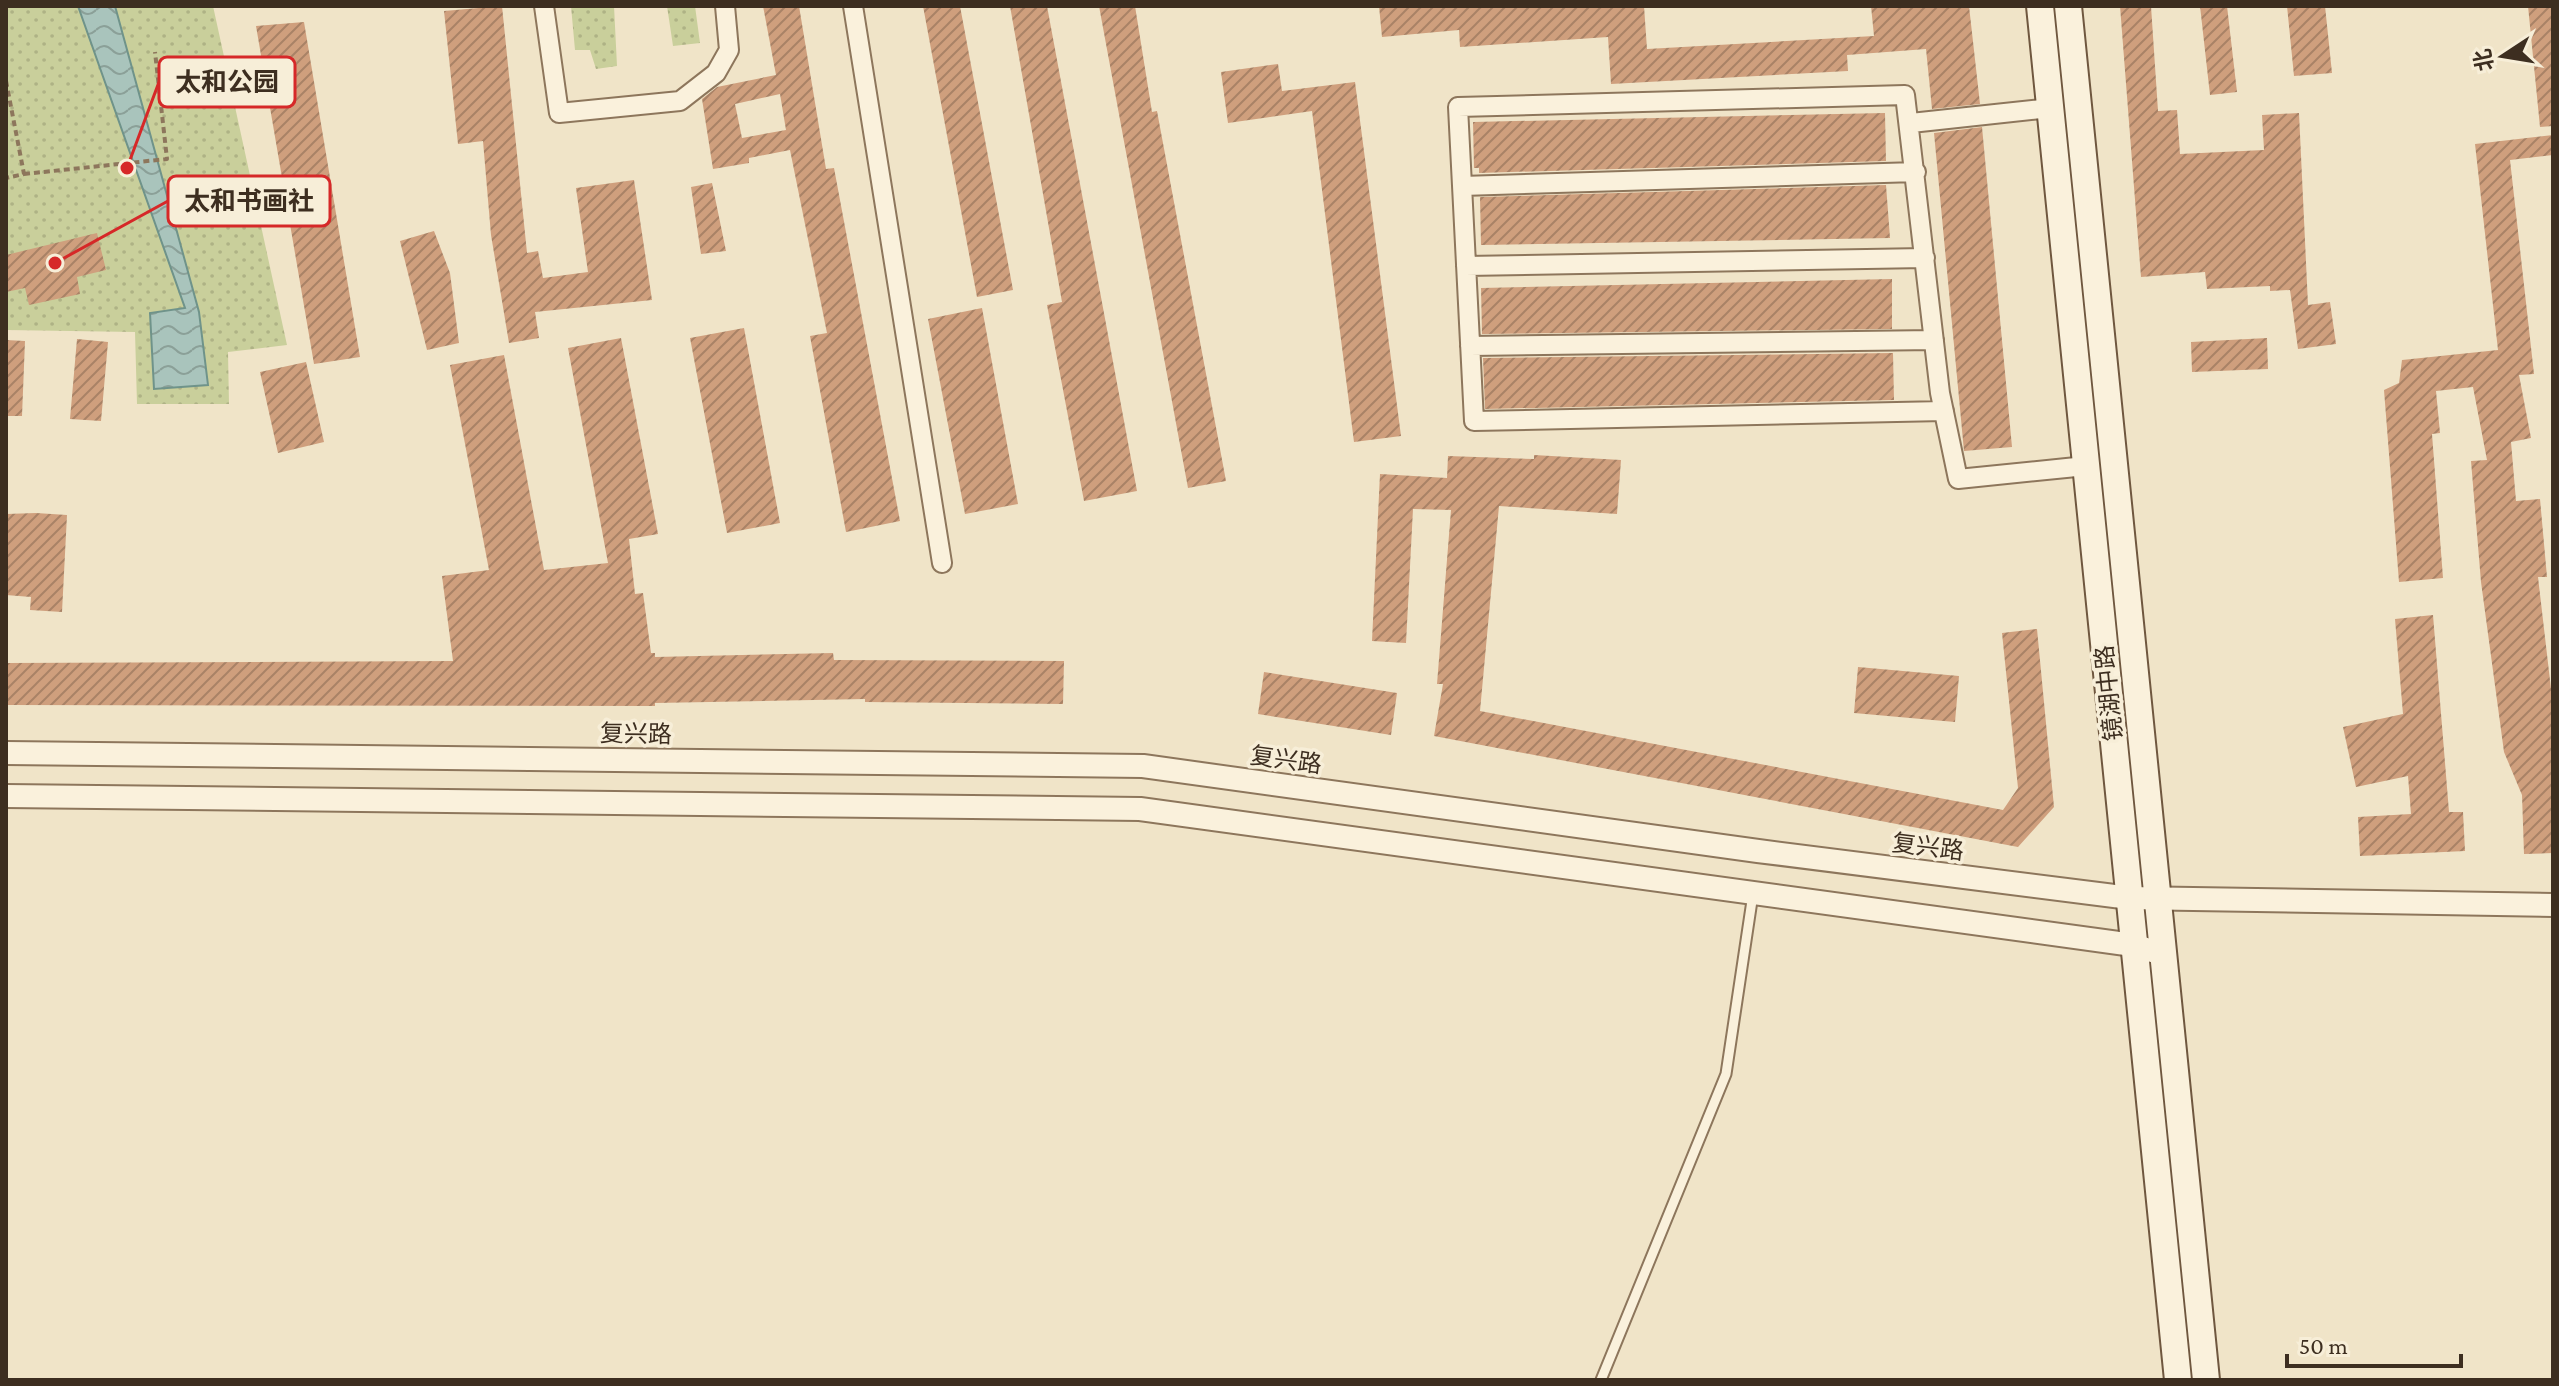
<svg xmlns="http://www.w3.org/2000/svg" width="2559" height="1386" viewBox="0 0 2559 1386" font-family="'Crimson Pro','Noto Sans SC',serif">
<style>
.park{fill:url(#park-dots)}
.water{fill:url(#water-waves);stroke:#6f938a;stroke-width:2}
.building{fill:url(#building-hatch);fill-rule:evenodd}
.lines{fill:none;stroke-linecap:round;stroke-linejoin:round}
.service-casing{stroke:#8d765c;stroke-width:13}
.minor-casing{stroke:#8d765c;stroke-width:22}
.tertiary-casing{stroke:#8d765c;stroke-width:26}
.secondary-casing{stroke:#6f573f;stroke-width:30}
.path{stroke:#8d765c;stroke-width:4;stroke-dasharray:6 4;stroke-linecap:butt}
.service{stroke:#faf1dc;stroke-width:9}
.minor{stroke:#faf1dc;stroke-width:18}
.tertiary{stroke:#faf1dc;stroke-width:22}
.secondary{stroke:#faf1dc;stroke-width:26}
.labels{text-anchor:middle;stroke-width:7;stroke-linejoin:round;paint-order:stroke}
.street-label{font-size:24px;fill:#3d2e20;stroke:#f7eed8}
.leader{fill:none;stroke:#d62828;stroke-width:3}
.callout-dot{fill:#d62828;stroke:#f7eed8;stroke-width:3}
.callout{fill:#f7eed8;stroke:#d62828;stroke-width:3}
.callout-label{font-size:26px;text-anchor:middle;font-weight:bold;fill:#3d2e20}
</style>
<defs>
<pattern id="park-dots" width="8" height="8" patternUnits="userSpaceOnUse" patternTransform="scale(2)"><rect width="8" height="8" fill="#c9cf9b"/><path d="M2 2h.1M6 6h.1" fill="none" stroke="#aeb285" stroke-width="1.8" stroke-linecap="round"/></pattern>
<pattern id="water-waves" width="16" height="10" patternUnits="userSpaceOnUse" patternTransform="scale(2)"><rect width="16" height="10" fill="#a9c4bc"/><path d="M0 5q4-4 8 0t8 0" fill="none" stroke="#8ba098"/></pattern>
<pattern id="building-hatch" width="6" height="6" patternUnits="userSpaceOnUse" patternTransform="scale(2)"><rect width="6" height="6" fill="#cf9f7d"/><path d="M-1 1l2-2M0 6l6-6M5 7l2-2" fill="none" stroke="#a98266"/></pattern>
</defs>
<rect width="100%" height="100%" fill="#f0e4c8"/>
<path class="park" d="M 6,6 L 213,6 L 287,345 L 228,352 L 229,404 L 137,404 L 135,332 L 6,330 Z
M 571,6 L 614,6 L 617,66 L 596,69 L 590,50 L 575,50 Z
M 667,6 L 695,6 L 700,43 L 673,46 Z"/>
<path class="water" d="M 78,6 L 115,6 L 199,312 L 208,385 L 154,389 L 150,313 L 185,308 Z"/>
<path class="building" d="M 502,6 L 527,253 L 538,251 L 543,278 L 588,272 L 576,188 L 634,180 L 652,300 L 535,312 L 539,338 L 509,343 L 491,235 L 483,141 L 458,144 L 444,11 Z
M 763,6 L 799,6 L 826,169 L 834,168 L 900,521 L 846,532 L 810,336 L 827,333 L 790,150 L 749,158 L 749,163 L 713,169 L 702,99 L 717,87 L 776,75 ZM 780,94 L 786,130 L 742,138 L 735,104 Z
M 923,6 L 960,6 L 1013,290 L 977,297 Z
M 1010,6 L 1047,6 L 1137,491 L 1084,501 L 1047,305 L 1062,302 Z
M 1099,6 L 1135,6 L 1152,112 L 1157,111 L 1226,481 L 1188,488 Z
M 1379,6 L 1644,6 L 1647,49 L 1874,36 L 1871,6 L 1969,6 L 1980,104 L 1932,109 L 1926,49 L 1847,55 L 1848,71 L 1611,84 L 1608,37 L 1460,47 L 1459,30 L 1382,37 Z
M 2120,6 L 2151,6 L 2158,111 L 2177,110 L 2180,154 L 2264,150 L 2262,115 L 2299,113 L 2308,305 L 2330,302 L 2336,344 L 2298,349 L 2290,290 L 2270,291 L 2270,286 L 2207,289 L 2205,272 L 2141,277 Z
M 2200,6 L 2227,6 L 2237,92 L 2210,95 Z
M 2287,6 L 2325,6 L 2332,73 L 2294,76 Z
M 2528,6 L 2553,6 L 2553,126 L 2540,127 Z
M 304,22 L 360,357 L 314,364 L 256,26 Z
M 1278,64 L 1282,91 L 1355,82 L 1401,436 L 1354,442 L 1312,111 L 1228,123 L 1221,72 Z
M 1885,113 L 1886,161 L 1479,173 L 1479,168 L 1474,168 L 1473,122 Z
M 1982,127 L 2012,447 L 1964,451 L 1934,133 Z
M 2553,135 L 2553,155 L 2510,160 L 2534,374 L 2519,375 L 2531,438 L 2511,442 L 2516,501 L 2540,499 L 2547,577 L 2538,577 L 2553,706 L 2553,853 L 2524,854 L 2522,795 L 2504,752 L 2481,582 L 2471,461 L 2487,460 L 2473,387 L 2436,391 L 2440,433 L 2432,434 L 2443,578 L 2399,582 L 2384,390 L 2399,383 L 2402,360 L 2498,350 L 2475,144 Z
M 712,183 L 726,251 L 701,254 L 691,187 Z
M 1886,185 L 1890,238 L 1481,245 L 1480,197 Z
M 434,231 L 450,273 L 459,343 L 427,350 L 400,241 Z
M 97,233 L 106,270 L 77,277 L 80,294 L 29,305 L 25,288 L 6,292 L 6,255 Z
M 1892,279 L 1892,329 L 1482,334 L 1481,288 Z
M 982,308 L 1018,504 L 965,514 L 928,319 Z
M 744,328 L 780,523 L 727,533 L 690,338 Z
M 621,338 L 658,534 L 629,539 L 635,594 L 643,593 L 651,653 L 655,653 L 655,657 L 833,653 L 834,660 L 1064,661 L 1063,704 L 865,702 L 865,699 L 655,703 L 655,706 L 6,705 L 6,663 L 453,661 L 442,576 L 489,570 L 450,365 L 504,355 L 544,570 L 608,563 L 568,348 Z
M 2267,338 L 2268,369 L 2192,372 L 2191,342 Z
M 77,339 L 108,342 L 101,421 L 70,419 Z
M 6,340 L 25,341 L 22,416 L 6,416 Z
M 1893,353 L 1894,400 L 1485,409 L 1483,358 Z
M 306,362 L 324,442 L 278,453 L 260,372 Z
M 1534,455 L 1621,460 L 1617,514 L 1499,506 L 1480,711 L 2003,810 L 2018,788 L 2002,633 L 2037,629 L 2054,807 L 2018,847 L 1434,736 L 1443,684 L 1437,684 L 1451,510 L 1413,509 L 1406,643 L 1372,641 L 1380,474 L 1447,478 L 1448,456 L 1534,459 Z
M 36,513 L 67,515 L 62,612 L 30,610 L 31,597 L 6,595 L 6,514 Z
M 2433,615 L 2449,812 L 2463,812 L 2465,851 L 2360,856 L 2358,817 L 2411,814 L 2408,776 L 2356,787 L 2343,727 L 2403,714 L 2395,619 Z
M 1858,667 L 1959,676 L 1955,722 L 1854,713 Z
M 1264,672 L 1397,693 L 1391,735 L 1258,714 Z"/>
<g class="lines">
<g class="service-casing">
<path id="service" d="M 1601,1380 L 1726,1074 L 1753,894"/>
</g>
<g class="minor-casing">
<path id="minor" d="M 544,6 L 559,113 L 680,101 L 716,73 L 729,50 L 725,6
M 853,6 L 942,563
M 1911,123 L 2050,108
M 1462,186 L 1916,172
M 1466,266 L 1925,258
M 1470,346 L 1934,340
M 1944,411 L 1474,421 L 1458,107 L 1905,95 L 1940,393 L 1958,479 L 2086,466"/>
</g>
<g class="tertiary-casing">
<path id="tertiary" d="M 6,753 L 1143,766 L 1758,851 L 2130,898 L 2553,905
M 6,796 L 1140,809 L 2133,945 L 2162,954"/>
</g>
<g class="secondary-casing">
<path id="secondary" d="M 2040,6 L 2178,1380
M 2068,6 L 2206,1380"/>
</g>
<path class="path" d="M 6,81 L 24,174 L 6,178
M 24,174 L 167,159 L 155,52"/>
<use href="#service" class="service"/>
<use href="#minor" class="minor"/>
<use href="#tertiary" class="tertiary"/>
<use href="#secondary" class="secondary"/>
</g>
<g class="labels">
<g class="street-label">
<text transform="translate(2109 693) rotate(-96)" y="8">镜湖中路</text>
<text transform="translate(636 734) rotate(1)" y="8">复兴路</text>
<text transform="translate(1286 760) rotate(8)" y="8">复兴路</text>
<text transform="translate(1928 847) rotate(7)" y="8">复兴路</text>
</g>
</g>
<path class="leader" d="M127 168L159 82M55 263L168 201"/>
<g class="callout-dot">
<circle cx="127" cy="168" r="8"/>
<circle cx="55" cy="263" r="8"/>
</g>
<g class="callout">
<rect x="159" y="57" width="136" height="50" rx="8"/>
<rect x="168" y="176" width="162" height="50" rx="8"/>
</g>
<g class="callout-label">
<text x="227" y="91">太和公园</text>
<text x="249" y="210">太和书画社</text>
</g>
<rect width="2559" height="1386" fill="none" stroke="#3d2e20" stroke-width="16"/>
<g transform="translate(2503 56) rotate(258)" stroke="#f7eed8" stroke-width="6" paint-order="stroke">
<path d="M0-6L14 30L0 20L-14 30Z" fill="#3d2e20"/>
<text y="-12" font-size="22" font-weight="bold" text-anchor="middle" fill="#3d2e20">北</text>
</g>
<path d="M2287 1354v12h174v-12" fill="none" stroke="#3d2e20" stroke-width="4"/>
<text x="2299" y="1354" font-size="24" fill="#3d2e20" stroke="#f7eed8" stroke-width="6" paint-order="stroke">50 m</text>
</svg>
